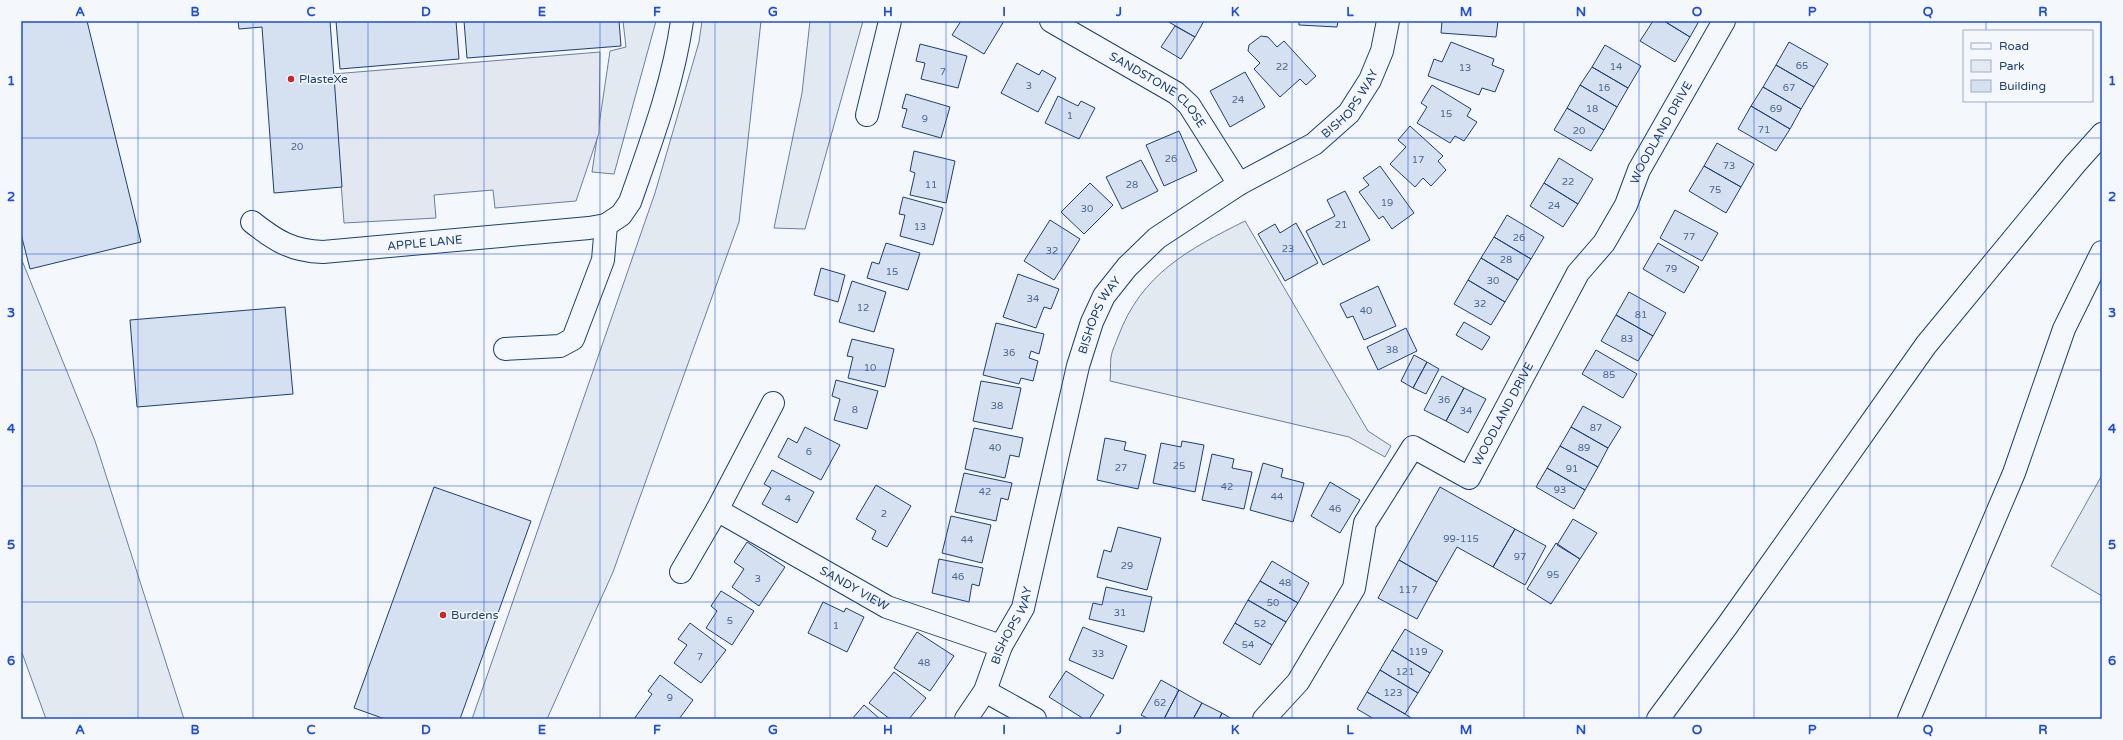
<svg xmlns="http://www.w3.org/2000/svg" width="2123" height="740" viewBox="0 0 2123 740" font-family="'Varela Round',sans-serif">
<style>
.green{fill:#e3e9f0;stroke:#687fa3}
.parking{fill:#e3e8f0;stroke:#687fa3}
.building{fill:#d5e0f0;stroke:#1d3f73}
.lines{fill:none;stroke-linecap:round;stroke-linejoin:round}
.minor-casing{stroke:#1d3f73;stroke-width:24}
.major-casing{stroke:#1d3f73;stroke-width:24}
.minor{stroke:#f4f7fb;stroke-width:22}
.major{stroke:#f4f7fb;stroke-width:22}
.grid{fill:none;stroke:#1d4ed8;stroke-width:1;stroke-opacity:0.55}
.poi-dot{fill:#c62828;stroke:#f4f7fb;stroke-width:1.5}
.labels{text-anchor:middle;stroke-width:3;stroke-linejoin:round;paint-order:stroke}
.number-label{font-size:10px;fill:#4b6792}
.poi-label{font-size:12px;fill:#1d3f73;stroke:#f4f7fb;text-anchor:start}
.street-label{font-size:12px;fill:#1d3f73;stroke:#f4f7fb}
.neatline{fill:none;stroke:#1d4ed8;stroke-width:1.5}
.grid-label{font-size:13px;text-anchor:middle;font-weight:bold;fill:#1d4ed8}
</style>
<rect width="100%" height="100%" fill="#f4f7fb"/>
<path class="green" d="M 623,21 L 656,21 L 614,174 L 592,172 L 610,51 L 626,47 Z
M 702,21 L 761,21 L 739,222 L 613,572 L 547,719 L 472,719 L 655,193 L 699,42 Z
M 810,21 L 863,21 L 805,229 L 774,228 L 802,93 Z
M 1245,221 L 1368,431 L 1391,446 L 1385,457 L 1349,437 L 1110,381 C 1111,373 1110,364 1111,357 C 1112,350 1116,343 1118,337 C 1141,274 1189,249 1245,221 Z
M 21,258 L 95,441 L 184,719 L 46,719 L 21,650 Z
M 2102,475 L 2102,596 L 2051,566 Z"/>
<path class="parking" d="M 600,52 L 599,133 L 576,201 L 495,208 L 493,190 L 434,195 L 436,218 L 344,223 L 333,74 Z"/>
<path class="building" d="M 21,21 L 87,21 L 141,242 L 30,269 L 21,234 Z
M 238,21 L 330,21 L 342,187 L 274,193 L 262,27 L 239,29 Z
M 336,21 L 456,21 L 459,59 L 340,69 Z
M 464,21 L 619,21 L 621,46 L 467,58 Z
M 961,21 L 1004,21 L 984,54 L 952,35 Z
M 1167,21 L 1204,21 L 1195,37 Z
M 1299,21 L 1338,21 L 1337,27 L 1299,25 Z
M 1442,21 L 1498,21 L 1496,37 L 1441,33 Z
M 1653,21 L 1664,21 L 1690,37 L 1675,62 L 1640,41 Z
M 1664,21 L 1699,21 L 1690,37 Z
M 1175,26 L 1195,37 L 1181,59 L 1161,47 Z
M 1261,36 L 1268,37 L 1277,47 L 1284,41 L 1316,76 L 1306,85 L 1300,79 L 1280,97 L 1254,69 L 1260,63 L 1248,51 L 1249,45 Z
M 1451,42 L 1494,59 L 1492,65 L 1504,70 L 1495,92 L 1482,88 L 1479,95 L 1428,76 L 1434,59 L 1442,62 Z
M 1789,42 L 1828,64 L 1814,87 L 1776,65 Z
M 920,44 L 967,56 L 958,88 L 921,79 L 925,63 L 916,61 Z
M 1605,45 L 1641,66 L 1628,88 L 1592,67 Z
M 1017,63 L 1039,75 L 1042,70 L 1056,78 L 1038,112 L 1001,93 Z
M 1776,65 L 1814,87 L 1801,109 L 1763,87 Z
M 1592,67 L 1628,88 L 1617,107 L 1580,85 Z
M 1245,72 L 1265,107 L 1230,127 L 1210,91 Z
M 1432,85 L 1471,109 L 1467,116 L 1477,122 L 1464,141 L 1455,136 L 1450,143 L 1417,123 L 1427,107 L 1421,103 Z
M 1580,85 L 1617,107 L 1604,130 L 1567,108 Z
M 1763,87 L 1801,109 L 1790,129 L 1751,106 Z
M 906,94 L 950,107 L 941,138 L 902,127 L 907,109 L 902,108 Z
M 1058,96 L 1078,106 L 1081,101 L 1095,108 L 1079,139 L 1045,123 Z
M 1751,106 L 1790,129 L 1776,151 L 1738,129 Z
M 1567,108 L 1604,130 L 1591,151 L 1554,130 Z
M 1410,126 L 1443,156 L 1438,161 L 1446,170 L 1431,186 L 1423,178 L 1415,187 L 1390,164 L 1406,147 L 1398,140 Z
M 1179,131 L 1197,171 L 1164,186 L 1146,145 Z
M 1717,143 L 1754,164 L 1741,187 L 1704,166 Z
M 914,151 L 955,161 L 946,203 L 910,195 L 915,173 L 910,171 Z
M 1559,158 L 1593,179 L 1578,204 L 1544,183 Z
M 1141,160 L 1158,191 L 1122,209 L 1106,177 Z
M 1380,166 L 1414,213 L 1392,229 L 1383,216 L 1379,219 L 1359,192 L 1369,185 L 1363,178 Z
M 1704,166 L 1741,187 L 1726,213 L 1689,191 Z
M 1090,183 L 1113,205 L 1084,234 L 1061,212 Z
M 1544,183 L 1578,204 L 1563,227 L 1530,206 Z
M 1345,191 L 1370,240 L 1323,265 L 1306,231 L 1335,216 L 1327,200 Z
M 903,197 L 943,208 L 933,245 L 900,236 L 905,215 L 899,214 Z
M 1675,210 L 1718,233 L 1702,261 L 1660,238 Z
M 1507,215 L 1544,237 L 1531,259 L 1494,237 Z
M 1050,220 L 1080,239 L 1054,280 L 1024,261 Z
M 1296,223 L 1318,263 L 1285,281 L 1258,234 L 1275,224 L 1280,233 Z
M 1494,237 L 1531,259 L 1518,280 L 1481,258 Z
M 886,243 L 920,253 L 908,290 L 867,278 L 872,262 L 879,264 Z
M 1658,243 L 1699,267 L 1684,293 L 1643,269 Z
M 1481,258 L 1518,280 L 1505,302 L 1468,280 Z
M 821,268 L 845,275 L 838,302 L 814,295 Z
M 1018,274 L 1059,289 L 1051,309 L 1044,307 L 1036,328 L 1003,317 Z
M 1468,280 L 1505,302 L 1491,325 L 1454,304 Z
M 852,281 L 886,292 L 874,332 L 839,322 Z
M 1378,286 L 1396,326 L 1364,340 L 1353,316 L 1347,318 L 1340,304 Z
M 1629,292 L 1666,313 L 1653,336 L 1616,315 Z
M 285,307 L 293,394 L 137,407 L 130,320 Z
M 1616,315 L 1653,336 L 1638,361 L 1601,341 Z
M 1464,322 L 1490,337 L 1482,350 L 1456,335 Z
M 996,323 L 1044,334 L 1039,354 L 1031,351 L 1029,358 L 1038,361 L 1033,381 L 1021,378 L 1019,384 L 983,375 Z
M 1406,328 L 1417,351 L 1378,370 L 1367,347 Z
M 852,339 L 894,349 L 885,387 L 848,378 L 853,357 L 847,356 Z
M 1596,350 L 1637,374 L 1623,398 L 1582,374 Z
M 1414,355 L 1427,362 L 1413,388 L 1401,381 Z
M 1427,362 L 1439,369 L 1426,394 L 1413,388 Z
M 1442,376 L 1464,388 L 1446,421 L 1424,410 Z
M 836,380 L 878,391 L 867,429 L 834,420 L 840,399 L 832,396 Z
M 981,381 L 1021,388 L 1012,429 L 973,421 Z
M 1464,388 L 1486,399 L 1468,433 L 1446,421 Z
M 1583,406 L 1621,427 L 1608,448 L 1571,427 Z
M 805,427 L 840,445 L 821,480 L 778,457 L 788,438 L 797,443 Z
M 1571,427 L 1608,448 L 1598,467 L 1560,446 Z
M 974,428 L 1023,438 L 1019,457 L 1010,455 L 1005,478 L 965,469 Z
M 1105,438 L 1126,442 L 1124,450 L 1146,455 L 1138,489 L 1097,480 Z
M 1182,441 L 1204,445 L 1195,492 L 1153,483 L 1161,443 L 1181,447 Z
M 1560,446 L 1598,467 L 1585,490 L 1547,468 Z
M 1212,454 L 1234,459 L 1232,468 L 1252,472 L 1244,509 L 1202,500 Z
M 1263,463 L 1283,469 L 1281,477 L 1304,483 L 1293,522 L 1250,510 Z
M 1547,468 L 1585,490 L 1574,509 L 1536,487 Z
M 772,470 L 814,492 L 797,523 L 762,504 L 771,488 L 764,484 Z
M 964,473 L 1012,483 L 1008,500 L 1001,498 L 996,521 L 955,512 Z
M 1330,482 L 1360,500 L 1340,533 L 1311,516 Z
M 876,485 L 911,506 L 887,547 L 872,539 L 876,531 L 856,519 Z
M 434,487 L 531,521 L 460,719 L 385,719 L 354,708 Z
M 1440,487 L 1515,529 L 1493,567 L 1457,547 L 1437,582 L 1399,560 Z
M 951,516 L 991,525 L 982,563 L 942,553 Z
M 1573,519 L 1597,533 L 1580,559 L 1557,545 Z
M 1118,527 L 1161,538 L 1147,590 L 1097,577 L 1104,550 L 1111,552 Z
M 1515,529 L 1546,546 L 1525,585 L 1493,567 Z
M 747,542 L 785,567 L 759,606 L 732,587 L 744,569 L 734,562 Z
M 1556,543 L 1580,559 L 1551,604 L 1527,589 Z
M 939,559 L 983,568 L 979,586 L 972,584 L 969,602 L 932,593 Z
M 1399,560 L 1437,582 L 1417,619 L 1378,598 Z
M 1272,561 L 1309,583 L 1298,603 L 1260,581 Z
M 1260,581 L 1298,603 L 1286,622 L 1248,600 Z
M 1106,587 L 1152,597 L 1144,632 L 1089,619 L 1093,603 L 1102,605 Z
M 721,591 L 754,611 L 732,645 L 706,628 L 717,611 L 711,606 Z
M 1248,600 L 1286,622 L 1272,645 L 1235,623 Z
M 823,602 L 844,612 L 846,608 L 864,617 L 847,652 L 808,633 Z
M 690,623 L 726,650 L 701,683 L 674,663 L 687,645 L 678,639 Z
M 1235,623 L 1272,645 L 1260,665 L 1223,643 Z
M 1083,627 L 1127,646 L 1113,679 L 1069,660 Z
M 1405,629 L 1443,651 L 1430,673 L 1392,650 Z
M 917,632 L 954,656 L 930,691 L 894,668 Z
M 1392,650 L 1430,673 L 1418,693 L 1380,670 Z
M 1380,670 L 1418,693 L 1405,714 L 1367,692 Z
M 1066,671 L 1104,695 L 1089,719 L 1084,719 L 1049,697 Z
M 894,672 L 926,698 L 909,719 L 890,719 L 869,703 Z
M 660,675 L 693,700 L 679,719 L 634,719 L 652,694 L 648,691 Z
M 1161,680 L 1179,690 L 1164,719 L 1149,719 L 1141,715 Z
M 1179,690 L 1202,703 L 1193,719 L 1164,719 Z
M 1367,692 L 1405,714 L 1413,719 L 1374,719 L 1357,709 Z
M 1202,703 L 1222,713 L 1219,719 L 1193,719 Z
M 864,705 L 880,719 L 852,719 Z
M 1222,713 L 1232,719 L 1219,719 Z"/>
<g class="lines">
<g class="minor-casing">
<g id="minor">
<path id="s1" d="M 1051,21 L 1176,93 L 1189,105 L 1239,184"/>
<path d="M 867,115 L 890,21"/>
<path id="s2" d="M 252,222 C 276,241 292,251 323,252 L 589,228 L 606,225"/>
<path d="M 505,349 L 560,346 L 573,339 L 603,260 L 606,225 L 621,215 L 630,202 C 651,142 673,84 682,21"/>
<path id="s3" d="M 717,510 L 887,607 L 1001,646"/>
<path d="M 681,572 L 717,510 L 773,403"/>
<path d="M 985,691 L 1035,719"/>
<path id="s4" d="M 966,719 L 985,691 L 1001,646 L 1023,608 L 1078,366 L 1092,322 L 1104,296 L 1127,267 L 1157,238 L 1239,184 L 1314,144 L 1349,113 L 1370,80 L 1382,51 L 1388,21"/>
<path id="s5" d="M 1264,719 L 1298,682 L 1354,588 L 1365,523 L 1413,447 L 1469,478 L 1578,273 L 1604,243 L 1626,205 L 1639,170 L 1724,21"/>
</g>
</g>
<g class="major-casing">
<path id="major" d="M 1658,719 L 1727,626 L 1926,345 L 2075,164 L 2102,134
M 1909,719 L 2014,473 L 2064,329 L 2102,252"/>
</g>
<use href="#minor" class="minor"/>
<use href="#major" class="major"/>
</g>
<path class="grid" d="M 138,21 L 138,719M 253,21 L 253,719M 368,21 L 368,719M 484,21 L 484,719M 600,21 L 600,719M 715,21 L 715,719M 830,21 L 830,719M 946,21 L 946,719M 1062,21 L 1062,719M 1177,21 L 1177,719M 1292,21 L 1292,719M 1408,21 L 1408,719M 1524,21 L 1524,719M 1639,21 L 1639,719M 1754,21 L 1754,719M 1870,21 L 1870,719M 1986,21 L 1986,31M 1986,101 L 1986,719M 21,138 L 2102,138M 21,254 L 2102,254M 21,370 L 2102,370M 21,486 L 2102,486M 21,602 L 2102,602"/>
<g class="poi-dot">
<circle cx="291" cy="79" r="4"/>
<circle cx="443" cy="615" r="4"/>
</g>
<g class="labels">
<g class="number-label">
<text x="1802" y="69">65</text>
<text x="1282" y="70">22</text>
<text x="1616" y="70">14</text>
<text x="1465" y="71">13</text>
<text x="943" y="75">7</text>
<text x="1029" y="89">3</text>
<text x="1604" y="91">16</text>
<text x="1789" y="91">67</text>
<text x="1238" y="103">24</text>
<text x="1592" y="112">18</text>
<text x="1776" y="112">69</text>
<text x="1446" y="117">15</text>
<text x="1070" y="119">1</text>
<text x="925" y="122">9</text>
<text x="1764" y="133">71</text>
<text x="1579" y="134">20</text>
<text x="297" y="150">20</text>
<text x="1171" y="162">26</text>
<text x="1418" y="163">17</text>
<text x="1729" y="169">73</text>
<text x="1568" y="185">22</text>
<text x="931" y="188">11</text>
<text x="1132" y="188">28</text>
<text x="1715" y="193">75</text>
<text x="1387" y="206">19</text>
<text x="1554" y="209">24</text>
<text x="1087" y="212">30</text>
<text x="1341" y="228">21</text>
<text x="920" y="230">13</text>
<text x="1689" y="240">77</text>
<text x="1519" y="241">26</text>
<text x="1288" y="252">23</text>
<text x="1052" y="254">32</text>
<text x="1506" y="263">28</text>
<text x="1671" y="272">79</text>
<text x="892" y="275">15</text>
<text x="1493" y="284">30</text>
<text x="1033" y="302">34</text>
<text x="1480" y="307">32</text>
<text x="863" y="311">12</text>
<text x="1366" y="314">40</text>
<text x="1641" y="318">81</text>
<text x="1627" y="342">83</text>
<text x="1392" y="353">38</text>
<text x="1009" y="356">36</text>
<text x="870" y="371">10</text>
<text x="1609" y="378">85</text>
<text x="1444" y="403">36</text>
<text x="997" y="409">38</text>
<text x="855" y="413">8</text>
<text x="1466" y="414">34</text>
<text x="1596" y="431">87</text>
<text x="995" y="451">40</text>
<text x="1584" y="451">89</text>
<text x="809" y="455">6</text>
<text x="1179" y="469">25</text>
<text x="1121" y="471">27</text>
<text x="1572" y="472">91</text>
<text x="1227" y="490">42</text>
<text x="1560" y="493">93</text>
<text x="985" y="495">42</text>
<text x="1277" y="500">44</text>
<text x="788" y="502">4</text>
<text x="1335" y="512">46</text>
<text x="884" y="517">2</text>
<text x="1461" y="542">99-115</text>
<text x="967" y="543">44</text>
<text x="1520" y="560">97</text>
<text x="1127" y="569">29</text>
<text x="1553" y="578">95</text>
<text x="958" y="580">46</text>
<text x="758" y="582">3</text>
<text x="1285" y="586">48</text>
<text x="1408" y="593">117</text>
<text x="1273" y="606">50</text>
<text x="1120" y="616">31</text>
<text x="730" y="624">5</text>
<text x="1260" y="627">52</text>
<text x="836" y="629">1</text>
<text x="1248" y="648">54</text>
<text x="1418" y="655">119</text>
<text x="1098" y="657">33</text>
<text x="700" y="660">7</text>
<text x="924" y="666">48</text>
<text x="1405" y="675">121</text>
<text x="1393" y="696">123</text>
<text x="670" y="701">9</text>
<text x="1160" y="706">62</text>
</g>
<g class="poi-label">
<text x="299" y="83">PlasteXe</text>
<text x="451" y="619">Burdens</text>
</g>
<g class="street-label">
<text dy="4" stroke="none"><textPath href="#s1" startOffset="128">SANDSTONE CLOSE</textPath></text>
<text dy="4" stroke="none"><textPath href="#s4" startOffset="765">BISHOPS WAY</textPath></text>
<text dy="4" stroke="none"><textPath href="#s5" startOffset="776">WOODLAND DRIVE</textPath></text>
<text dy="4" stroke="none"><textPath href="#s2" startOffset="181">APPLE LANE</textPath></text>
<text dy="4" stroke="none"><textPath href="#s4" startOffset="429">BISHOPS WAY</textPath></text>
<text dy="4" stroke="none"><textPath href="#s5" startOffset="452">WOODLAND DRIVE</textPath></text>
<text dy="4" stroke="none"><textPath href="#s3" startOffset="158">SANDY VIEW</textPath></text>
<text dy="4" stroke="none"><textPath href="#s4" startOffset="105">BISHOPS WAY</textPath></text>
</g>
</g>
<rect width="2123" height="740" fill="none" stroke="#f4f7fb" stroke-width="44"/>
<rect x="1963" y="30" width="130" height="72" fill="#f4f7fb" stroke="#9eadc5"/>
<rect x="1971" y="43" width="20" height="6" fill="#f4f7fb" stroke="#9eadc5"/>
<text x="1999" y="50" font-size="12" fill="#1d3f73">Road</text>
<rect x="1971" y="60" width="20" height="12" fill="#e3e9f0" stroke="#9eadc5"/>
<text x="1999" y="70" font-size="12" fill="#1d3f73">Park</text>
<rect x="1971" y="80" width="20" height="12" fill="#d5e0f0" stroke="#9eadc5"/>
<text x="1999" y="90" font-size="12" fill="#1d3f73">Building</text>
<rect x="22" y="22" width="2079" height="696" class="neatline"/>
<g class="grid-label">
<text x="80" y="16">A</text>
<text x="195" y="16">B</text>
<text x="311" y="16">C</text>
<text x="426" y="16">D</text>
<text x="542" y="16">E</text>
<text x="657" y="16">F</text>
<text x="773" y="16">G</text>
<text x="888" y="16">H</text>
<text x="1004" y="16">I</text>
<text x="1119" y="16">J</text>
<text x="1235" y="16">K</text>
<text x="1350" y="16">L</text>
<text x="1466" y="16">M</text>
<text x="1581" y="16">N</text>
<text x="1697" y="16">O</text>
<text x="1812" y="16">P</text>
<text x="1928" y="16">Q</text>
<text x="2043" y="16">R</text>
<text x="11" y="85">1</text>
<text x="2112" y="85">1</text>
<text x="11" y="201">2</text>
<text x="2112" y="201">2</text>
<text x="11" y="317">3</text>
<text x="2112" y="317">3</text>
<text x="11" y="433">4</text>
<text x="2112" y="433">4</text>
<text x="11" y="549">5</text>
<text x="2112" y="549">5</text>
<text x="11" y="665">6</text>
<text x="2112" y="665">6</text>
<text x="80" y="734">A</text>
<text x="195" y="734">B</text>
<text x="311" y="734">C</text>
<text x="426" y="734">D</text>
<text x="542" y="734">E</text>
<text x="657" y="734">F</text>
<text x="773" y="734">G</text>
<text x="888" y="734">H</text>
<text x="1004" y="734">I</text>
<text x="1119" y="734">J</text>
<text x="1235" y="734">K</text>
<text x="1350" y="734">L</text>
<text x="1466" y="734">M</text>
<text x="1581" y="734">N</text>
<text x="1697" y="734">O</text>
<text x="1812" y="734">P</text>
<text x="1928" y="734">Q</text>
<text x="2043" y="734">R</text>
</g>
</svg>
